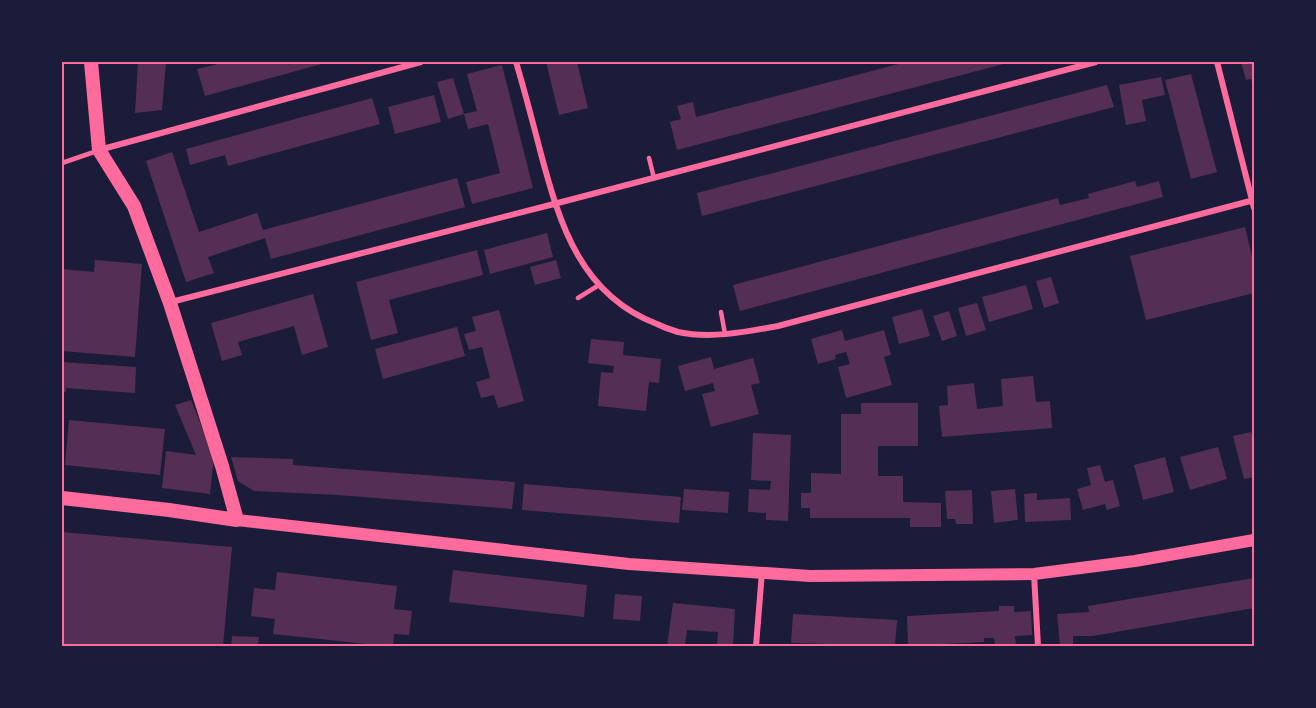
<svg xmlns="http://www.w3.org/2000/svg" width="1316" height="708" viewBox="0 0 1316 708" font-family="'Open Sans',sans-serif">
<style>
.building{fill:#542f53}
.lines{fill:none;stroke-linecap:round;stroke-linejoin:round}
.service{stroke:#ff6b9d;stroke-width:4.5}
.minor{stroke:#ff6b9d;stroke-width:6}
.secondary{stroke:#ff6b9d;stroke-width:12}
.primary{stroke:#ff6b9d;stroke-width:14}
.neatline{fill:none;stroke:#ff6b9d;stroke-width:2}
</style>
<rect width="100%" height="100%" fill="#1b1b3a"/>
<path class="building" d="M 138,62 L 166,62 L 162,110 L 135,113 Z
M 226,62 L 329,62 L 205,96 L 197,69 Z
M 546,62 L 577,62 L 588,108 L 559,115 Z
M 906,62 L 1011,62 L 677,150 L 670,122 L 681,119 L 677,106 L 693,102 L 696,117 Z
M 1241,62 L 1254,62 L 1254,89 L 1251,79 L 1246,80 Z
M 502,65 L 533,188 L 472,204 L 466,182 L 500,173 L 488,124 L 468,129 L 464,114 L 477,111 L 467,74 Z
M 1191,74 L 1217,172 L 1191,179 L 1165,80 Z
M 1161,77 L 1165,95 L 1142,100 L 1146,121 L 1126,125 L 1119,85 Z
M 453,78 L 464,114 L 448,119 L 437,82 Z
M 1107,85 L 1114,107 L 702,216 L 697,193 Z
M 434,95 L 441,122 L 395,134 L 388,107 Z
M 372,98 L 380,124 L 228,166 L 225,155 L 190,165 L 186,149 Z
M 172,152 L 199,232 L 257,213 L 263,230 L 457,178 L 465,207 L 271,259 L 265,238 L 208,257 L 214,273 L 186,282 L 146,161 Z
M 1135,181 L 1137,187 L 1159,181 L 1163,197 L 740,311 L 733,285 L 1058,198 L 1060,205 L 1089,198 L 1088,194 Z
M 1245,227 L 1254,265 L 1254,293 L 1146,320 L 1130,256 Z
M 547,233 L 553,257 L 490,274 L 484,250 Z
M 477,250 L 483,275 L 389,300 L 398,333 L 371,340 L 356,282 Z
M 95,260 L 142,264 L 135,357 L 62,351 L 62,269 L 94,272 Z
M 556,260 L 561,278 L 535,285 L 530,267 Z
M 1051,277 L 1059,303 L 1044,308 L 1036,281 Z
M 1026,285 L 1033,309 L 989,322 L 982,297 Z
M 313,294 L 328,347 L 302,355 L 294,326 L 238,342 L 242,355 L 222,361 L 211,323 Z
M 977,303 L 986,330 L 966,336 L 958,308 Z
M 922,309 L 930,336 L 899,344 L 892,317 Z
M 499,310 L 524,401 L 498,408 L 494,395 L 481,398 L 476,382 L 490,378 L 482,347 L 469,350 L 464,334 L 476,331 L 472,317 Z
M 949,311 L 957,336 L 942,341 L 933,316 Z
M 457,327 L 465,356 L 383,379 L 375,349 Z
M 842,330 L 845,341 L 884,330 L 891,355 L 884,357 L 892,385 L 846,398 L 838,367 L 850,364 L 846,352 L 835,355 L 836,359 L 818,364 L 811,339 Z
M 591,339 L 624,342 L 623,355 L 661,359 L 659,383 L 649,382 L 646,411 L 598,406 L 601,372 L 613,373 L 614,366 L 588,363 Z
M 711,357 L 714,369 L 753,358 L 760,383 L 751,385 L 759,414 L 711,427 L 702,394 L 715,391 L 713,383 L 685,391 L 678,366 Z
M 62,362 L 136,367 L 135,393 L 66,388 L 66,392 L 62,392 Z
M 1033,376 L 1036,402 L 1050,401 L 1052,428 L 942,437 L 939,406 L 948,405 L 947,386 L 974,383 L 977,409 L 1003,406 L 1001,379 Z
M 191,400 L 214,457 L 210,494 L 162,488 L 166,451 L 196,455 L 175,405 Z
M 861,403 L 918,403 L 918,446 L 878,446 L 878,476 L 903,476 L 903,502 L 941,503 L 941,527 L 910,527 L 910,518 L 810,518 L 810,508 L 801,508 L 801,493 L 811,493 L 811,473 L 841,474 L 841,414 L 861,414 Z
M 69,420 L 165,429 L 160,475 L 65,465 Z
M 1251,432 L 1254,441 L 1254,477 L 1244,479 L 1233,436 Z
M 753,433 L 791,435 L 788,521 L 766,520 L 766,513 L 748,512 L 749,489 L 770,490 L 771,481 L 751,480 Z
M 1218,447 L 1227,479 L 1190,490 L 1180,457 Z
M 231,457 L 293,459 L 293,465 L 515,482 L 512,509 L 338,495 L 254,491 L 238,481 Z
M 1165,457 L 1174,492 L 1143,500 L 1134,465 Z
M 1100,465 L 1105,482 L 1113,480 L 1120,506 L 1107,510 L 1105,504 L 1083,510 L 1077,489 L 1091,485 L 1087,468 Z
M 524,484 L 681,497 L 679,523 L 522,510 Z
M 684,489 L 729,492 L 728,513 L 682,510 Z
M 1015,489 L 1018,520 L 994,523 L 991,491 Z
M 972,490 L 973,524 L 956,524 L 955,519 L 947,519 L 945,491 Z
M 1037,493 L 1037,500 L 1070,498 L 1071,520 L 1025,522 L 1024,494 Z
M 62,532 L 232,547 L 223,646 L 62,646 Z
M 453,570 L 587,585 L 584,617 L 449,602 Z
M 277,572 L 397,586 L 394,609 L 412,611 L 409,635 L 394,634 L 393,646 L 385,646 L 273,634 L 275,619 L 251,616 L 254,588 L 275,590 Z
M 1254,578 L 1254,608 L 1093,636 L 1073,636 L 1073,646 L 1060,646 L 1057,614 L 1089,612 L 1088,606 Z
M 615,594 L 642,596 L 640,621 L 613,619 Z
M 673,603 L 735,609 L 733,645 L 717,644 L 718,632 L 687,630 L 685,646 L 667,646 Z
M 999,606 L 1014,606 L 1014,612 L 1031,611 L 1032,635 L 1015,636 L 1016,646 L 995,646 L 994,638 L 984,638 L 984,642 L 908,646 L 907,616 L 999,611 Z
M 793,614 L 897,620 L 895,646 L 791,643 Z
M 232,636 L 259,637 L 258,646 L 231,646 Z"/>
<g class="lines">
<path class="service" d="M 649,158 L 654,178
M 62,163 L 97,151
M 578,298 L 599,285
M 721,312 L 725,334"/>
<path class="minor" d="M 516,62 C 525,92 533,123 541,154 C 560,225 581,295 657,324 C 663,327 671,330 678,332 C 711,339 745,332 778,326 L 1254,200
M 1217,62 L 1254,208
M 99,150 L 421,62
M 171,302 L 554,204 L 1096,62
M 1034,574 L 1038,646
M 756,646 L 762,572"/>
<path class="secondary" d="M 237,520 L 629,564 L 810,576 L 1034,574 L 1135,561 L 1254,540"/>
<path class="primary" d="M 62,498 L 169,510 L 237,520 L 222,466 L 170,303 L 134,206 L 99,150 L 91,62"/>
</g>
<rect width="1316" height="708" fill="none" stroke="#1b1b3a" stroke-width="126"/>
<rect x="63" y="63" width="1190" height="582" class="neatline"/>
</svg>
